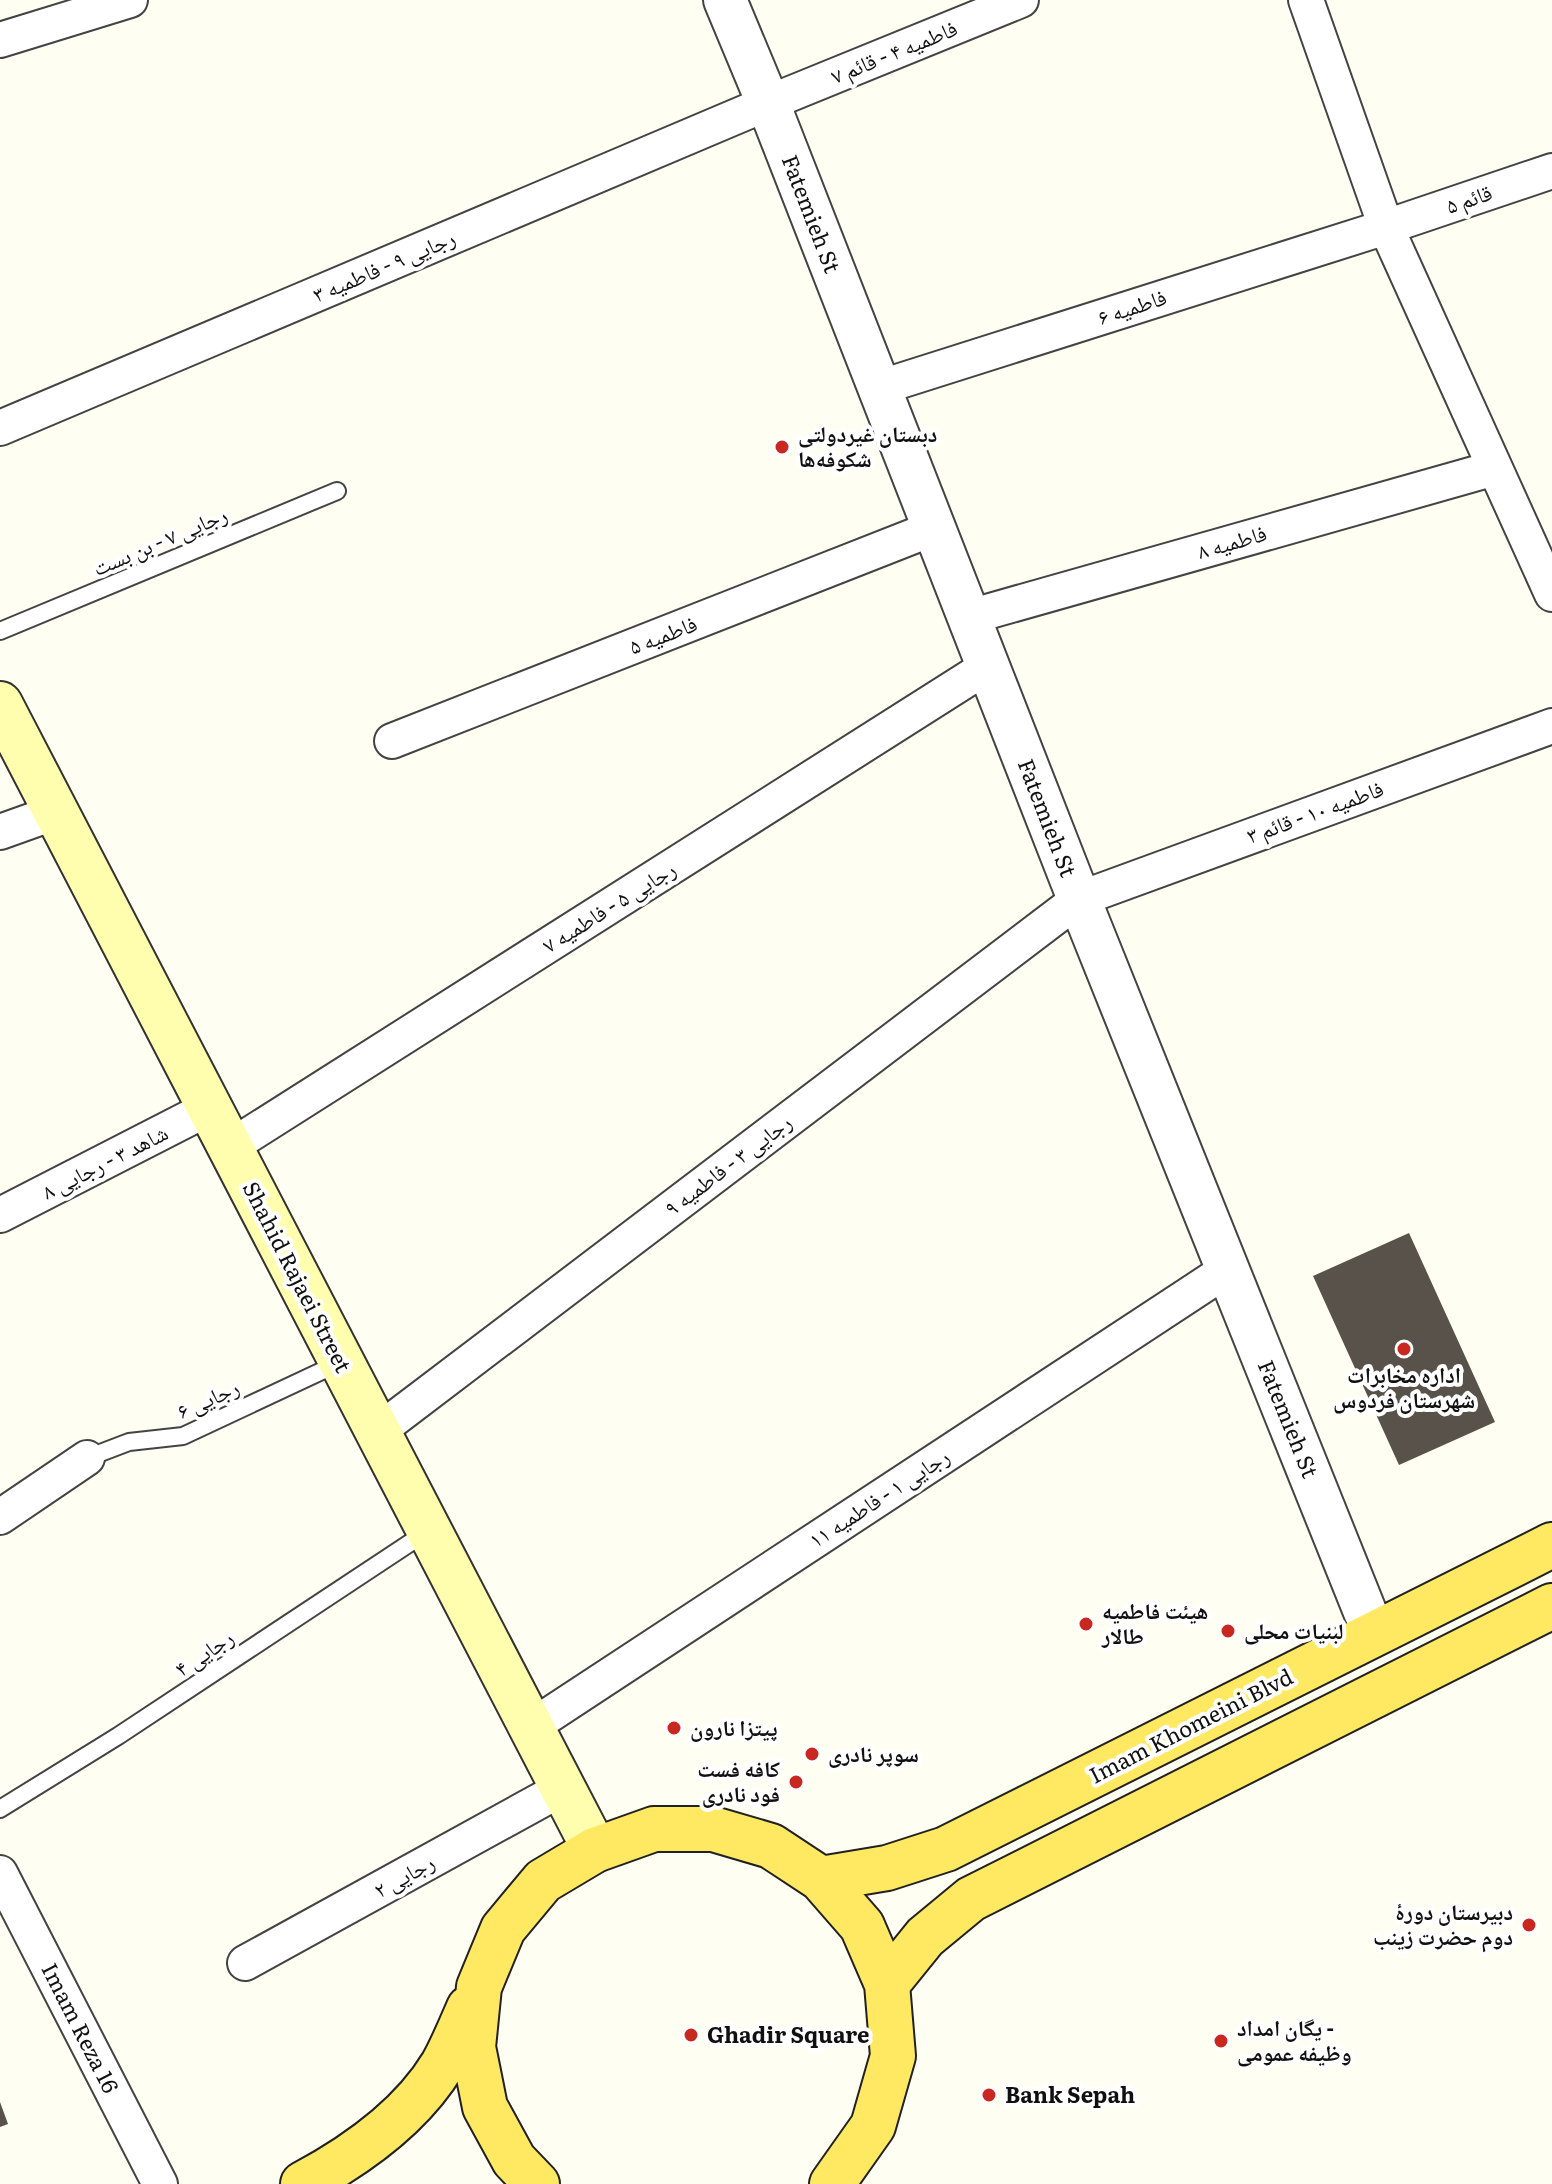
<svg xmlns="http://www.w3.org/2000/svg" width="1552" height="2184" viewBox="0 0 1552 2184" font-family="Literata,'Noto Naskh Arabic',serif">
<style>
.building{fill:#59524b}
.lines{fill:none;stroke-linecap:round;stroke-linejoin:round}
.service-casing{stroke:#434343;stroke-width:20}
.minor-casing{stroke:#434343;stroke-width:38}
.tertiary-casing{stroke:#434343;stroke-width:46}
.secondary-casing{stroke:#323232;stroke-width:48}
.primary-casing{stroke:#212121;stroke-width:48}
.service{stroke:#fff;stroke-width:16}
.minor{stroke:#fff;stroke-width:34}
.tertiary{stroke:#fff;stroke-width:42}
.secondary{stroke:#fffeae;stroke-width:44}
.primary{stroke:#ffe963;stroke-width:44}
.poi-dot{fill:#c8281f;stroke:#fff;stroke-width:3}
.labels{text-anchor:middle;stroke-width:8;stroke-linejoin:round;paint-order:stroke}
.street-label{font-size:22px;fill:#101010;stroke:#fff}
.poi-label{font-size:22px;font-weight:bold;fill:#101010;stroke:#fff;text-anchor:start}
</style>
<rect width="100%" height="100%" fill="#fffef3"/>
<path class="building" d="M 1409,1233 L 1495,1422 L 1399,1465 L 1313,1276 Z
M 0,2102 L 8,2124 L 0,2127 Z"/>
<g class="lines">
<g class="service-casing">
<path id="service" d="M 0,631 L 337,491
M 87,1458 L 129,1442 L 183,1436 L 341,1362
M 0,1809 L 118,1736 L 428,1531"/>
</g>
<g class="minor-casing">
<path id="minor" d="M 1306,0 L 1386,227 L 1552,594
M 0,40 L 130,0
M 878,388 L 1386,227 L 1552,171
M 0,428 L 768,103 L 1021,0
M 969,617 L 1495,468
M 392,741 L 934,528
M 0,832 L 56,812
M 230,1147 L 988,666
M 0,1215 L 209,1108
M 377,1432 L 1079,899 L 1552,726
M 0,1517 L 87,1458
M 531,1727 L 1228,1269
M 0,1873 L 160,2184
M 245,1963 L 563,1788"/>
</g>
<g class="tertiary-casing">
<path id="tertiary" d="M 725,0 L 768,103 L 1079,899 L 1374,1634"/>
</g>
<g class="secondary-casing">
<path id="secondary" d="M 0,704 L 595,1850"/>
</g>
<g class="primary-casing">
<path id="primary" d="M 821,1879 L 887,1868 L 946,1849 L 1552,1545
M 887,1984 L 925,1937 L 971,1899 L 1552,1606
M 303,2184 C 357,2155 411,2117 443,2064 C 453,2046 461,2026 469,2008
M 537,2184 L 514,2160 L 485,2107 L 473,2047 L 479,1987 L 503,1929 L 543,1881 L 595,1850 L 654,1829 L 713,1829 L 771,1846 L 821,1879 L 862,1926 L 887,1984 L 893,2056 L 873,2126 L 832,2184"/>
</g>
<use href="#service" class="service"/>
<use href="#minor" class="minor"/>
<use href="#tertiary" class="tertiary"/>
<use href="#secondary" class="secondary"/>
<use href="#primary" class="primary"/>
</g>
<g class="poi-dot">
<circle cx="782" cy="447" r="8"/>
<circle cx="1404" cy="1349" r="8"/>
<circle cx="1086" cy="1624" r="8"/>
<circle cx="1228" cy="1631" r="8"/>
<circle cx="674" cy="1728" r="8"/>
<circle cx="812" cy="1754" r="8"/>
<circle cx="796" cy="1782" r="8"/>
<circle cx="1529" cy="1925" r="8"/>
<circle cx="691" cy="2035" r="8"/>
<circle cx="1221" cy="2041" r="8"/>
<circle cx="989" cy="2095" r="8"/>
</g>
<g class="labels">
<g class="street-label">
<text transform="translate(894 52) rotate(-22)" y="8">فاطمیه ۴ - قائم ۷</text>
<text transform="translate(1469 199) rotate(-19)" y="8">قائم ۵</text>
<text transform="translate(811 214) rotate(69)" y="8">Fatemieh St</text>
<text transform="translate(384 266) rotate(-23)" y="8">رجایی ۹ - فاطمیه ۳</text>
<text transform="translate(1132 307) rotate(-18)" y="8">فاطمیه ۶</text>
<text transform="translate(160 541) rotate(-23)" y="8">رجایی ۷ - بن بست</text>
<text transform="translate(1232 542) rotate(-16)" y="8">فاطمیه ۸</text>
<text transform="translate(663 635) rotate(-21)" y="8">فاطمیه ۵</text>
<text transform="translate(1315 812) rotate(-20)" y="8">فاطمیه ۱۰ - قائم ۳</text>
<text transform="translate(1047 818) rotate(69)" y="8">Fatemieh St</text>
<text transform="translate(609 907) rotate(-32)" y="8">رجایی ۵ - فاطمیه ۷</text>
<text transform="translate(105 1162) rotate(-27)" y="8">شاهد ۳ - رجایی ۸</text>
<text transform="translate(728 1165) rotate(-37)" y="8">رجایی ۳ - فاطمیه ۹</text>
<text transform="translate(297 1277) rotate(63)" y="8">Shahid Rajaei Street</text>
<text transform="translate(208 1399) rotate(-24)" y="8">رجایی ۶</text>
<text transform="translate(1288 1419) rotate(68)" y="8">Fatemieh St</text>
<text transform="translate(879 1498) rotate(-33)" y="8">رجایی ۱ - فاطمیه ۱۱</text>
<text transform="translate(204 1653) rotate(-34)" y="8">رجایی ۴</text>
<text transform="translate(1191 1726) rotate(-27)" y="8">Imam Khomeini Blvd</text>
<text transform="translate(404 1876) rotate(-29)" y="8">رجایی ۲</text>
<text transform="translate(80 2028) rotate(63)" y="8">Imam Reza 16</text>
</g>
<g class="poi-label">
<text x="798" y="442">دبستان غیردولتی<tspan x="798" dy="25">شکوفه‌ها</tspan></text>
<text x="1404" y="1383" text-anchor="middle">اداره مخابرات<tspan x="1404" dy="25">شهرستان فردوس</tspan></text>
<text x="1102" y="1619">هيئت فاطمیه<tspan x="1102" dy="25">طالار</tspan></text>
<text x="1244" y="1639">لبنیات محلی</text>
<text x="690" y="1736">پیتزا نارون</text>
<text x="828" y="1762">سوپر نادری</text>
<text x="780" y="1777" text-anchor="end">کافه فست<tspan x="780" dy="25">فود نادری</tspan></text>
<text x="1513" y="1920" text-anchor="end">دبیرستان دورهٔ<tspan x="1513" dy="25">دوم حضرت زینب</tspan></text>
<text x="1237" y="2036">یگان امداد -<tspan x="1237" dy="25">وظیفه عمومی</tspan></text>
<text x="707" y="2043">Ghadir Square</text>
<text x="1005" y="2103">Bank Sepah</text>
</g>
</g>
</svg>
